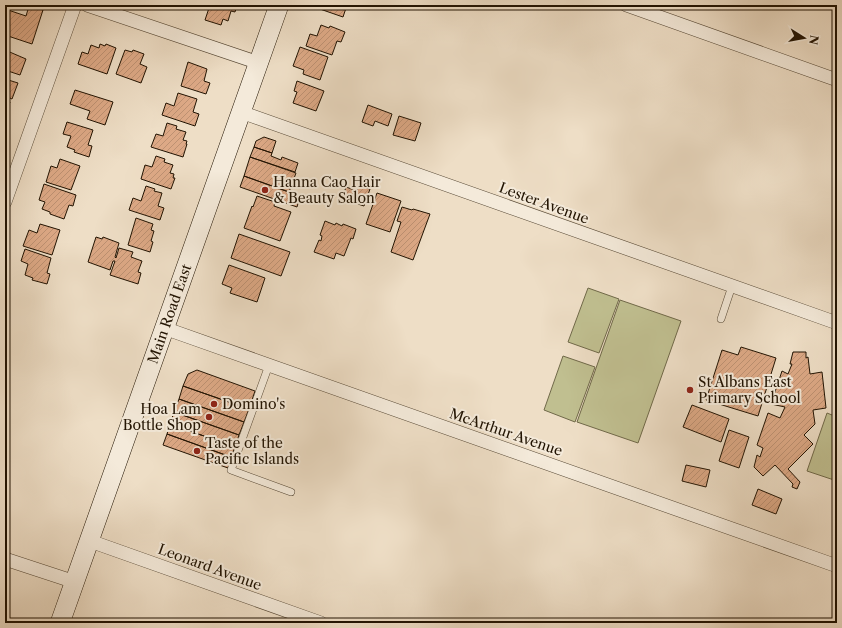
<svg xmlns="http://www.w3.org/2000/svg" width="842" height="628" viewBox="0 0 842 628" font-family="'Libre Caslon Text',serif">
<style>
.pitch{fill:#c0bf90;stroke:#706949}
.building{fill:url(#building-hatch);stroke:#211302}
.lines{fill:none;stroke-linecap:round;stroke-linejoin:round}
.service-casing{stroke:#544633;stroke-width:8}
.minor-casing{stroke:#544633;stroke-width:14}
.secondary-casing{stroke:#211302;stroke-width:20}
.service{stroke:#f4eada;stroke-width:7}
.minor{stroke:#f4eada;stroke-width:13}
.secondary{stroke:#f4eada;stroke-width:19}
.poi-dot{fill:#8f2418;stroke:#f4eada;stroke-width:1.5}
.labels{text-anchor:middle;stroke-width:4;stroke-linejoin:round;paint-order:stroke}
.poi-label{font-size:14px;fill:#211302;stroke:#f4eada;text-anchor:start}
.street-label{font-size:14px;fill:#211302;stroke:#f4eada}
</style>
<defs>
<pattern id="building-hatch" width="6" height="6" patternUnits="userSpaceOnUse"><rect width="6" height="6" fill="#dda986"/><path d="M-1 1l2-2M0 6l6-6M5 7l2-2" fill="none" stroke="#bd9172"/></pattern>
</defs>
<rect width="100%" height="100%" fill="#eedec6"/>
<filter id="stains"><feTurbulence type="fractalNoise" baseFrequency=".005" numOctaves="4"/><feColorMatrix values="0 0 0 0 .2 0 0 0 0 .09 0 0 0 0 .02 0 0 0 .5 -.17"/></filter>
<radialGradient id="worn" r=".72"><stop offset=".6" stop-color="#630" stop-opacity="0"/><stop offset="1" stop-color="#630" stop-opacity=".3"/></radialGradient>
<path class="pitch" d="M 588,288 L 619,299 L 599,353 L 568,342 Z
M 620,300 L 681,321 L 638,443 L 577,422 Z
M 563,356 L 595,367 L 575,422 L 544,410 Z
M 827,413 L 837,417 L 837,481 L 807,471 Z"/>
<path class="building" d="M 210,5 L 237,5 L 235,12 L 231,11 L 228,21 L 223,19 L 221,25 L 205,20 Z
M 318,5 L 347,5 L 343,17 L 317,8 Z
M 29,6 L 43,10 L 32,44 L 5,35 L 5,9 L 26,16 Z
M 321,25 L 329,28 L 330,26 L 345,32 L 341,42 L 337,41 L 332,55 L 306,46 L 310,34 L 317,36 Z
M 100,44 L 105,46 L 106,44 L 116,48 L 107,74 L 78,64 L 82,52 L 88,54 L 91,45 L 99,48 Z
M 300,47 L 328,57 L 320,80 L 303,74 L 304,70 L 293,66 Z
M 5,50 L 26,59 L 20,75 L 5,70 Z
M 125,50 L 132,52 L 133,50 L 144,54 L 140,64 L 147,67 L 141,83 L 116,74 Z
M 188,62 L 207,69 L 204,81 L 210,83 L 206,94 L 181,86 Z
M 5,79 L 18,83 L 12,99 L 5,96 Z
M 297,81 L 324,91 L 316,111 L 293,103 L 297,92 L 294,91 Z
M 75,90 L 113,102 L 105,125 L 87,119 L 90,111 L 70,104 Z
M 178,93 L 197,99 L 193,112 L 199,114 L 195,126 L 162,115 L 166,103 L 174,106 Z
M 5,101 L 10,102 L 5,116 Z
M 368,105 L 392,114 L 388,126 L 375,121 L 373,126 L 362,122 Z
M 399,116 L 421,123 L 415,141 L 393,135 Z
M 67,122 L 93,130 L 88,145 L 92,146 L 89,157 L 74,152 L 75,150 L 67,147 L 71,136 L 63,134 Z
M 167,123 L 177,126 L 176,129 L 186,132 L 183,140 L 187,141 L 186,144 L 187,144 L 183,157 L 151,147 L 156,134 L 163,136 Z
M 264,137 L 276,141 L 272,153 L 254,147 L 256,141 Z
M 254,147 L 272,153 L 271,156 L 281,160 L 282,157 L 298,163 L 295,172 L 250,157 Z
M 156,156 L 165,159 L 164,162 L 173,165 L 170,173 L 174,174 L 173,178 L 175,178 L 171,189 L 141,179 L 145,165 L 152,167 Z
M 250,157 L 296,173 L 289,192 L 244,176 Z
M 60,159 L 80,166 L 71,190 L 46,182 L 51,166 L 57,168 Z
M 244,176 L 300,196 L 297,207 L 240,187 Z
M 44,184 L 76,195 L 73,206 L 69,205 L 64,219 L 50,214 L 50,212 L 42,209 L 45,202 L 39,200 Z
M 359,185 L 370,189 L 364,206 L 342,199 L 346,187 L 357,191 Z
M 146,186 L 155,189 L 154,191 L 162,193 L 158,206 L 164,208 L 160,220 L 129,210 L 133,198 L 141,201 Z
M 377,193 L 401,201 L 390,232 L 366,224 Z
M 257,196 L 275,202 L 274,206 L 291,212 L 280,241 L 244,228 L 252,206 L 253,207 Z
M 402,207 L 412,210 L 413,209 L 430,214 L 413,260 L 391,252 L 401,222 L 397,221 Z
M 136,218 L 153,224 L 151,230 L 154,231 L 151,241 L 153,242 L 150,252 L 128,245 Z
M 325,221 L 335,225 L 336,223 L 342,226 L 343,224 L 356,229 L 353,239 L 351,238 L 344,256 L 336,253 L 334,259 L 314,252 L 319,240 L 321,241 L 322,236 L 320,235 Z
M 40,224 L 60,230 L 52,255 L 23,246 L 29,230 L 37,233 Z
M 239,234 L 290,252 L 281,276 L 231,258 Z
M 96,237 L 102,239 L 103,237 L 119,243 L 115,257 L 116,258 L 119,248 L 133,252 L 131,257 L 142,261 L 138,272 L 141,273 L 138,284 L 110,275 L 115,261 L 113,261 L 110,270 L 88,262 Z
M 25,249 L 51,258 L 47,273 L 50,274 L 47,284 L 32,280 L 33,278 L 25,275 L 28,264 L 21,261 Z
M 229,265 L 265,278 L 257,302 L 230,293 L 232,288 L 222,284 Z
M 741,347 L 776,358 L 758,416 L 706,400 L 722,350 L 738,355 Z
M 793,352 L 806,352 L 806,358 L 808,357 L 810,374 L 822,372 L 826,408 L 813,410 L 815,424 L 804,435 L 813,444 L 788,469 L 800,482 L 797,489 L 792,487 L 793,484 L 775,465 L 763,476 L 754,467 L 757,455 L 760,457 L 763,448 L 757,445 L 768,413 L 780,418 L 785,407 L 771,404 L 782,371 L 788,374 L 792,364 L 790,364 Z
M 197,370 L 255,391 L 249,409 L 183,386 L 188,374 Z
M 183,386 L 249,409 L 244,422 L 179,399 Z
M 179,399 L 244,422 L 239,435 L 174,412 Z
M 692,405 L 729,419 L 721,442 L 683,427 Z
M 174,412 L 239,435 L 235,447 L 170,424 Z
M 170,424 L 235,447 L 231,457 L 167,434 Z
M 729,430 L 749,437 L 739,468 L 719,461 Z
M 167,434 L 231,457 L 228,468 L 163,445 Z
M 686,465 L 710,470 L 706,487 L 682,481 Z
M 758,489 L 782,499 L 776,514 L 752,505 Z"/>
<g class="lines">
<g class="service-casing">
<path id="service" d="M 721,319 L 732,286
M 269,365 L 231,470 L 291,492"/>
</g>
<g class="minor-casing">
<path id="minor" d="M 87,5 L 259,63
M 626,5 L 837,80
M 241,112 L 837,323
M 5,202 L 75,5
M 164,328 L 837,566
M 90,541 L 321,623
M 5,559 L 75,582"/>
</g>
<g class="secondary-casing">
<g id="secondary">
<path id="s1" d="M 60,623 L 279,5"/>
</g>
</g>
<use href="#service" class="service"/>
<use href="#minor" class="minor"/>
<use href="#secondary" class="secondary"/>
</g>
<g class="poi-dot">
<circle cx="265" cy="190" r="4"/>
<circle cx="690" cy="390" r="4"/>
<circle cx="214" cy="404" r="4"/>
<circle cx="209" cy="417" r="4"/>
<circle cx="197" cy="451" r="4"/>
</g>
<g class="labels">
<g class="poi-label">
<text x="273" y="187">Hanna Cao Hair<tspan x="273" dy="16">&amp; Beauty Salon</tspan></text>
<text x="698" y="387">St Albans East<tspan x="698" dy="16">Primary School</tspan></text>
<text x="222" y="409">Domino's</text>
<text x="201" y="414" text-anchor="end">Hoa Lam<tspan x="201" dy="16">Bottle Shop</tspan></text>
<text x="205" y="448">Taste of the<tspan x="205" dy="16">Pacific Islands</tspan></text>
</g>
<g class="street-label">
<text transform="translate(544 203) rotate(20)" y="5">Lester Avenue</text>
<text dy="5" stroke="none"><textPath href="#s1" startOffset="328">Main Road East</textPath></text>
<text transform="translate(506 432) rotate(19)" y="5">McArthur Avenue</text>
<text transform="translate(210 567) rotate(20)" y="5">Leonard Avenue</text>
</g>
</g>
<rect width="842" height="628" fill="none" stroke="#eedec6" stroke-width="20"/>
<rect x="6" y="6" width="830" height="616" fill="none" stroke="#211302" stroke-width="2"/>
<rect x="10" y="10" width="822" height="608" fill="none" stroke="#211302"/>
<g transform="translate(804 38) rotate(101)" stroke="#f4eada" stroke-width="3" paint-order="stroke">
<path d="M0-3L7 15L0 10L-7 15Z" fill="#211302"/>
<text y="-6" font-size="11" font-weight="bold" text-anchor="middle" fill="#211302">N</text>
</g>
<rect width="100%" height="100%" filter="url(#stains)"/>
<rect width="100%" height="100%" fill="url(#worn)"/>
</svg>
